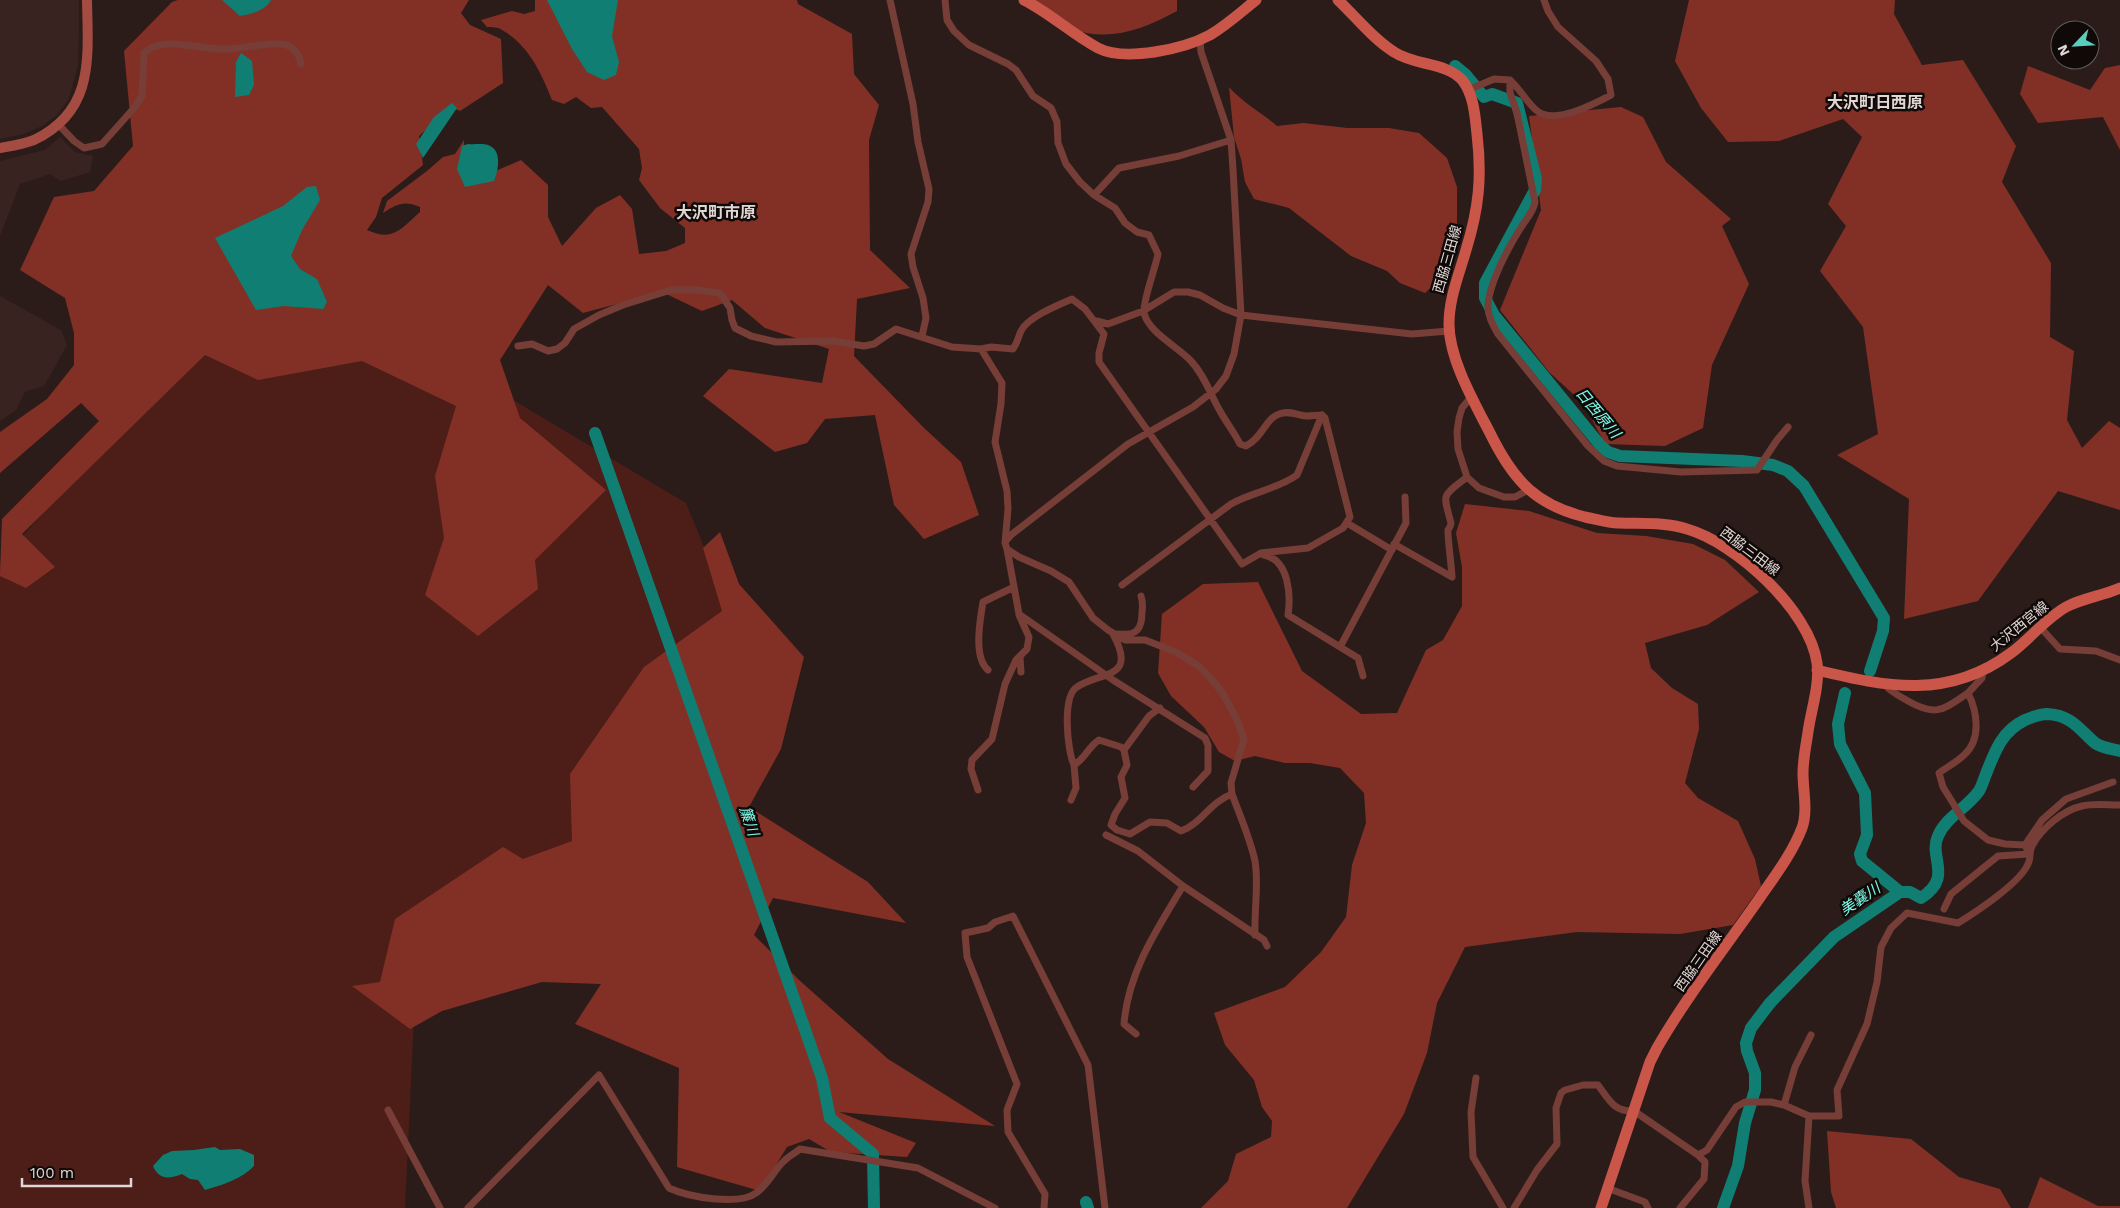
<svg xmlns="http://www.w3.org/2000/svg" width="2120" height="1208" viewBox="0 0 2120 1208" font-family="'Work Sans','Noto Sans JP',sans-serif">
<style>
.built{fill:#382320}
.green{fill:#4d1d17}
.forest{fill:#823026}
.water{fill:#107e72}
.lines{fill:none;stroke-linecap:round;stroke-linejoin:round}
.river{stroke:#107e72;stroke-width:12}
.street{stroke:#763e36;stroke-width:7}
.secondary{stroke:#a44c41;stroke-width:10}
.primary{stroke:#c95648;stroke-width:11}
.labels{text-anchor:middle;stroke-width:5;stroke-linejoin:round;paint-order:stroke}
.street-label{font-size:14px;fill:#e0d6d4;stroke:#0f0908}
.water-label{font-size:15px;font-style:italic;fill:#7ffce9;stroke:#0f0908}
.quarter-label{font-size:16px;font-weight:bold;fill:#e0d6d4;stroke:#0f0908}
</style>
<rect width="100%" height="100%" fill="#2b1c1a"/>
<path class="built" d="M 0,0 L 79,0 L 79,33 L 78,65 L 69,99 L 57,115 L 42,126 L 24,134 L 0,139 Z
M 60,137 L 75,152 L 93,156 L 90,172 L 61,181 L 50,174 L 20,184 L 0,236 L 0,161 L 45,150 Z
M 0,296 L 61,330 L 67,345 L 44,386 L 25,392 L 16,410 L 0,421 Z"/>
<path class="green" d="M 387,325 L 686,503 L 736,625 L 591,850 L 417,955 L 405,1208 L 0,1208 L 0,562 L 185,351 Z"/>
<path class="forest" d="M 178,0 L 469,0 L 461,13 L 470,25 L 501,39 L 503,83 L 460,111 L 451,107 L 419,136 L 423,165 L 382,198 L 376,217 L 367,230 C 393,242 401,229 420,212 L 420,207 C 404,200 397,204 383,213 L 387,201 L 427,171 L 443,157 L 455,154 L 464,140 L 465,179 L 491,173 L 521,160 L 548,185 L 548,217 L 562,246 L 596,208 L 620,195 L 632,209 L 639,254 L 666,251 L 685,243 L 685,228 L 660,208 L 639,180 L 642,168 L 639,149 L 602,107 L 591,108 L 576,97 L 564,104 L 552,100 C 542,74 528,44 502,30 C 498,27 492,27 487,27 L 481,20 L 512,11 L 524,14 L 535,11 L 535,0 L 797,0 L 798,4 L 852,34 L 854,74 L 879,105 L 869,140 L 870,250 L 910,288 L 857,299 L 854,356 L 924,428 L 961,462 L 979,515 L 924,539 L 894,505 L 875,415 L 825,419 L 807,443 L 775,452 L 703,396 L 729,369 L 822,383 L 829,349 L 765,328 L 732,300 L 702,311 L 662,292 L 583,313 L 548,285 L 500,360 L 520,418 L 606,490 L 535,560 L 538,589 L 478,636 L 425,595 L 444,538 L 435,476 L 456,406 L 362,361 L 258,380 L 205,355 L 22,534 L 55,567 L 26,588 L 0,576 L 2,519 L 99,421 L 81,403 L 0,473 L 0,432 L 47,399 L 74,365 L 74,333 L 65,298 L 20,270 L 54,197 L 94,191 L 133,146 L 124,51 L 172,2 Z
M 1022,0 L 1177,0 L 1177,11 C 1142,30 1108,43 1069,28 C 1053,22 1037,9 1022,0 Z
M 1689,0 L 1895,0 L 1894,14 L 1922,65 L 1963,60 L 2016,146 L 2002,182 L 2051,263 L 2050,337 L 2074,351 L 2067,420 L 2082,448 L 2109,421 L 2120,428 L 2120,510 L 2058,491 L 1978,601 L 1904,619 L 1909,499 L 1837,455 L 1878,434 L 1863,327 L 1820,271 L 1846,226 L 1828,204 L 1862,137 L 1843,119 L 1779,141 L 1728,142 L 1701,108 L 1675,61 Z
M 2120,65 L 2120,150 L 2103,117 L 2038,123 L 2020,94 L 2028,66 L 2090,90 L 2105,68 Z
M 1229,87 C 1243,103 1261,112 1277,126 L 1304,123 L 1347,128 L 1389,128 L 1419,133 L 1447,158 L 1457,187 L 1457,242 L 1434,285 L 1425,293 L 1400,283 L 1387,271 L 1351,256 L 1289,208 L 1254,199 L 1245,182 L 1241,159 L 1234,137 Z
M 1621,107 L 1643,117 L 1666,162 L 1731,219 L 1722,226 L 1749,284 L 1712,365 L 1703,428 L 1665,446 L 1605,444 L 1583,403 L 1549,372 L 1500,310 L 1541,210 L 1529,116 Z
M 1465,504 L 1529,511 L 1597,533 L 1646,536 L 1693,544 L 1725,560 L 1759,592 L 1707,625 L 1645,643 L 1651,668 L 1672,688 L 1698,704 L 1699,729 L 1685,783 L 1698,798 L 1738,821 L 1755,859 L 1761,886 L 1733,925 L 1680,934 L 1577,932 L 1465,947 L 1437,1003 L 1427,1053 L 1404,1114 L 1347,1208 L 1201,1208 L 1228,1181 L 1236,1154 L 1271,1137 L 1272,1121 L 1262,1107 L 1254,1080 L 1225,1045 L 1214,1013 L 1285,987 L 1321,952 L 1346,917 L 1352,865 L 1366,823 L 1364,793 L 1340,768 L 1310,763 L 1285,763 L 1255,756 L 1235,761 L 1219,752 L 1204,727 L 1171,696 L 1158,673 L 1162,614 L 1203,584 L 1258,582 L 1302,671 L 1361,714 L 1397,713 L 1426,650 L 1443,640 L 1462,606 L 1462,567 L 1456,533 Z
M 720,532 L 739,584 L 804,657 L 781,749 L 749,807 L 868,882 L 906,923 L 773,898 L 754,935 L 799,980 L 888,1059 L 995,1126 L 839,1112 L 916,1143 L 907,1157 L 831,1152 L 809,1139 L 787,1147 L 760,1191 L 677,1167 L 679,1068 L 575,1024 L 601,984 L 542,982 L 442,1011 L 410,1029 L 352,986 L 380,982 L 395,919 L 503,847 L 523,859 L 572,841 L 570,774 L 644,667 L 722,611 L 703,548 Z
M 1827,1131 L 1911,1139 L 1959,1177 L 2000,1189 L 2011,1208 L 1836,1208 L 1831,1192 Z
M 2040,1177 L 2098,1206 L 2120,1206 L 2120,1208 L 2028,1208 Z"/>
<path class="water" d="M 222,0 L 271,0 C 265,11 251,14 240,16 Z
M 547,0 L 618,0 L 612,36 L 619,62 L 616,75 L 604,80 L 587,72 L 572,49 Z
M 241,53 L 252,61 L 254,85 L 249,95 L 235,97 L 236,62 Z
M 452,103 L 457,108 L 423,158 L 416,144 L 434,117 Z
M 468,144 C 474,145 482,143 488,145 C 503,150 498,171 494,181 L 465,187 L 457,169 L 462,146 Z
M 316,186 L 320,200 L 302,230 L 291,256 L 300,269 L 317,279 L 327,302 L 323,309 L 284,306 L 256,310 L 215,238 L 283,206 L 307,187 Z
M 215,1147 L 220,1150 L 240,1149 L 254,1155 L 254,1166 C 242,1179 222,1185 205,1190 L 198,1180 L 190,1179 L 182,1174 C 169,1179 159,1180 153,1166 L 163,1155 L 172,1151 L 194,1150 Z"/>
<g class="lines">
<path class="river" d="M 1455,66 L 1466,75 L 1484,97 L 1492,94 L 1517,103 L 1536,179 L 1535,190 L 1485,283 L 1485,298 L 1494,315 L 1600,445 L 1608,452 L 1620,456 L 1742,461 L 1773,465 L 1788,471 L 1804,486 L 1884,618 L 1883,631 L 1870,671
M 595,433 L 822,1078 L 830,1118 L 873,1154 L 874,1208
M 1845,693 L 1838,724 L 1840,744 L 1865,793 L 1867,835 L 1860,854 L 1862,861 L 1900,892
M 1086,1202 L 1088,1208
M 1723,1208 L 1738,1166 L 1745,1123 L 1755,1090 L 1755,1073 L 1747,1051 L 1746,1043 L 1751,1028 L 1770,1003 L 1834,937 L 1900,892 L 1910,892 L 1921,898 C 1954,877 1928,857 1938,836 C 1946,817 1967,808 1979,791 C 1982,786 1984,779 1986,774 C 1995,751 2002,731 2025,720 C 2033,717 2039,714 2047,714 C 2071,715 2079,729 2095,743 C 2102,748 2112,749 2120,751"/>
<path class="street" d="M 890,0 L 913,104 L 918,142 L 929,189 L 928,202 L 911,254 L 913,267 L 923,298 L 926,318 L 922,336
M 945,0 L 947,20 L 954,31 L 969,45 L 1008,64 L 1016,70 L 1033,96 L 1051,108 L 1057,122 L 1058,143 L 1066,164 L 1080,182 L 1094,195 L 1115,208 L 1125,223 L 1137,232 L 1149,235 L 1158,254 C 1156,266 1142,303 1144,313 C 1149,333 1177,346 1191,361 C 1205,376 1210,394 1220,411 C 1226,422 1234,432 1240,444 L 1246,446 C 1263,437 1265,419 1279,414 C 1289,410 1297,415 1306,416 C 1311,416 1317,415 1322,415
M 1510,80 L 1510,93 L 1517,113 L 1535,202 C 1533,213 1526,219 1520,229 C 1508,248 1490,282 1488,304 C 1487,315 1493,325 1498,334 L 1588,446 L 1604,461 L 1617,466 L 1681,472 L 1757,470 L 1777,440 L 1788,427
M 1468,90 L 1494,79 L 1510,80 C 1520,89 1526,101 1536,110 C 1553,126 1594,104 1611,95 L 1608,79 L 1596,61 L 1558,27 L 1548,11 L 1544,0
M 58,124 L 74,141 L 84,148 L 102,144 L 135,107 L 142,96 L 144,53 C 162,34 203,51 227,49 C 243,49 265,42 281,44 C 293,45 299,54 301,64
M 1094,195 L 1119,168 L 1179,156 L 1231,140
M 1097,321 L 1108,324 L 1143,311 L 1174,292 L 1188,292 L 1200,295 L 1223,308 L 1241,315 L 1412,334 L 1449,331
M 518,346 L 532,344 L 548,351 L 557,349 L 565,343 L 574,329 L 599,315 L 623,305 L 671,290 L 697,290 L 720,293 L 730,308 L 732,320 L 735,328 L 751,336 L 776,342 L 833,341 L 864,346 L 874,344 L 896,329 L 952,347 L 981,349 L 991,347 L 1013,349 C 1018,342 1018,337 1021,331 C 1028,317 1058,305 1072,299 L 1085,309 L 1104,334 L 1099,353 L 1099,362 L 1242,564 L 1261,553 L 1308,548 L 1343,528 L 1350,517 L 1325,418 L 1322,415
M 981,349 L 1002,383 L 1001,404 L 995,442 L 1007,491 L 1008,509 L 1005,543 L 1007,549 L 1019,557 L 1051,571 L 1069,582 L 1093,618 L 1108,630 L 1125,640 L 1145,640 L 1176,652 L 1200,667 L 1212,680 L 1222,692 L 1237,720 L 1244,739 L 1231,783 L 1232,794 C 1240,816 1250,838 1255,861 C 1259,885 1254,911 1255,935
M 1472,396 L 1462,408 L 1459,418 L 1457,432 L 1458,449 L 1467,477 L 1479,488 L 1504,497 L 1515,497 L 1528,490
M 1347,523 L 1392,550
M 1005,542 L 1011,535 L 1128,444 L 1193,407 L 1216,389 L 1226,376 L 1234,354 L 1241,315 L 1233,169 L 1231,140 L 1201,52 L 1200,39
M 1394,544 L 1452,577
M 1007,549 L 1019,614 L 1113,680 L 1205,738 L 1208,745 L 1208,771 L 1193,787
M 1264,555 C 1289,560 1291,595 1288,615 L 1358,658 L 1363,676
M 1452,577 C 1452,570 1447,533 1448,530 C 1449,528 1451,526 1451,523 C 1443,492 1441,498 1467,477
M 1122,585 L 1231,504 C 1252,492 1278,489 1297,475 L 1322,415
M 2040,627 L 2060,649 L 2096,651 L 2120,660
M 1113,634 C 1138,680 1101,671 1077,687 C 1062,696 1067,750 1074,765 C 1085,759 1088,747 1099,740 L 1121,747 L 1124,750 L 1149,716 L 1160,708
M 1118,634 C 1137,636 1142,629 1142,612 C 1143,605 1143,602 1141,596
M 1340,647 L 1406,523 L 1405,497
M 1020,657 L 1021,672
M 988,670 C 973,657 980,620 983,602 L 1014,587
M 1983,671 L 1982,678 L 1968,693 C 1977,711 1982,739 1964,755 C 1957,762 1947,767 1939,773 L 1943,787 L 1964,821 L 1988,840 L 2005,844 L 2025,845 L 2029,854
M 1885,685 C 1891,692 1899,696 1908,701 C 1936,717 1943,710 1968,693
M 1124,750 L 1127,765 L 1121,777 L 1125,798 L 1115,814 L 1111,825 L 1117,830 L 1130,834 L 1150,822 L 1167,823 L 1181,831 C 1202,823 1210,802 1232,794
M 978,790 L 971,769 L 972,760 L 992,739 L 1005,684 L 1016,660 L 1027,649 L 1029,637 L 1019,615
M 1071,800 L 1076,788 L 1074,765
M 1106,835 L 1138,851 L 1183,886 L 1264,940 L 1267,946
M 2025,845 L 2042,820 L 2066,799 L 2113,782
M 1944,909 L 1951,894 L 1998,856 L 2029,854
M 1136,1034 L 1124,1024 C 1128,972 1157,929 1183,886
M 1476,1078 L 1471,1112 L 1473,1157 L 1503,1208
M 1784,1105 L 1795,1067 L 1811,1035
M 388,1110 L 440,1208
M 1809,1116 L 1805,1181 L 1809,1208
M 1607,1188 L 1645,1202 L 1648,1208
M 468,1208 L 599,1075 L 669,1188 C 688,1197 739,1206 756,1193 C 768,1185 774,1170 784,1161 C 789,1156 795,1153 800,1149 L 918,1168 L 995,1208
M 1044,1208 L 1045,1194 L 1008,1132 L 1007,1110 L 1017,1084 L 967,957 L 965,933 L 988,928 L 995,922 L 1013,916 L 1088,1065 L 1105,1208
M 1514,1208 L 1537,1170 L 1557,1144 L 1556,1108 L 1561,1093 L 1565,1090 L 1583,1085 L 1598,1085 C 1609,1100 1614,1112 1634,1111 L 1698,1155 L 1707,1150 L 1736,1107 L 1745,1102 L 1771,1102 L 1784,1105 L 1809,1116 L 1839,1116 L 1837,1090 L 1867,1024 L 1877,982 L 1881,947 L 1891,928 L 1907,913 L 1958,923 C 1976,912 2020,883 2028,864 C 2031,859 2029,852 2032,846 C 2041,829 2063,810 2082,806 C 2094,803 2108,805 2120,805
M 1680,1208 L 1704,1179 L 1705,1162 L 1698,1155"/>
<path class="secondary" d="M 0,148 C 11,146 24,144 34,140 C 95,111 88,57 87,0"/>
<path class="primary" d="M 1024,0 C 1050,13 1072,34 1098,48 C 1125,62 1184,49 1210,35 C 1227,25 1241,12 1256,0
M 1338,0 C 1356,17 1373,39 1394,52 C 1415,66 1447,62 1463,81 C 1474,96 1475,116 1477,134 C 1482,177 1479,208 1466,250 C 1459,275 1449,298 1449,324 C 1449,361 1477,407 1493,439 C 1515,482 1537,505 1585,517 C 1596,519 1607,523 1618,523 C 1642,524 1665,522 1687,529 C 1736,543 1810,611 1817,663 C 1820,685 1811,710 1808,732 C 1806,746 1803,759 1803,773 C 1803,791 1808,811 1802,828 C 1792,854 1774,877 1759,899 C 1725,948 1687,996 1657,1048 L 1650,1062 L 1601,1208
M 1817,670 C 1887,687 1948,700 2011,653 C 2030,639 2045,619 2066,607 C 2083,598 2102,596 2120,588"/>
</g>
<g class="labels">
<g class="street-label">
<text transform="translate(1447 259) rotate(-74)" y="5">西脇三田線</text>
<text transform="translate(1750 551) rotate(37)" y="5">西脇三田線</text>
<text transform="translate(2019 626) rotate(-39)" y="5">大沢西宮線</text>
<text transform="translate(1698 961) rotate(-55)" y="5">西脇三田線</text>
</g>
<g class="water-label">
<text transform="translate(1598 413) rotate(50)" y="5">日西原川</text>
<text transform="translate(749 821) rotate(71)" y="5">簾川</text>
<text transform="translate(1860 899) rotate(-34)" y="5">美嚢川</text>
</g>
<g class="quarter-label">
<text x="1875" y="108">大沢町日西原</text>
<text x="716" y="218">大沢町市原</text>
</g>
</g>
<g transform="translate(2075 45) rotate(245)"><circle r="24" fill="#0f0908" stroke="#635b5a"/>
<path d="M0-4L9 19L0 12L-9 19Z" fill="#5acebd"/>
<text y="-8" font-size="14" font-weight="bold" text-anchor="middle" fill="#e0d6d4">N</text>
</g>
<path d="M22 1178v8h109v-8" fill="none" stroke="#e0d6d4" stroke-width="2.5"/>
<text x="30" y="1178" font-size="15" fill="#e0d6d4" stroke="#0f0908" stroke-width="4" paint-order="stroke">100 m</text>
</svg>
